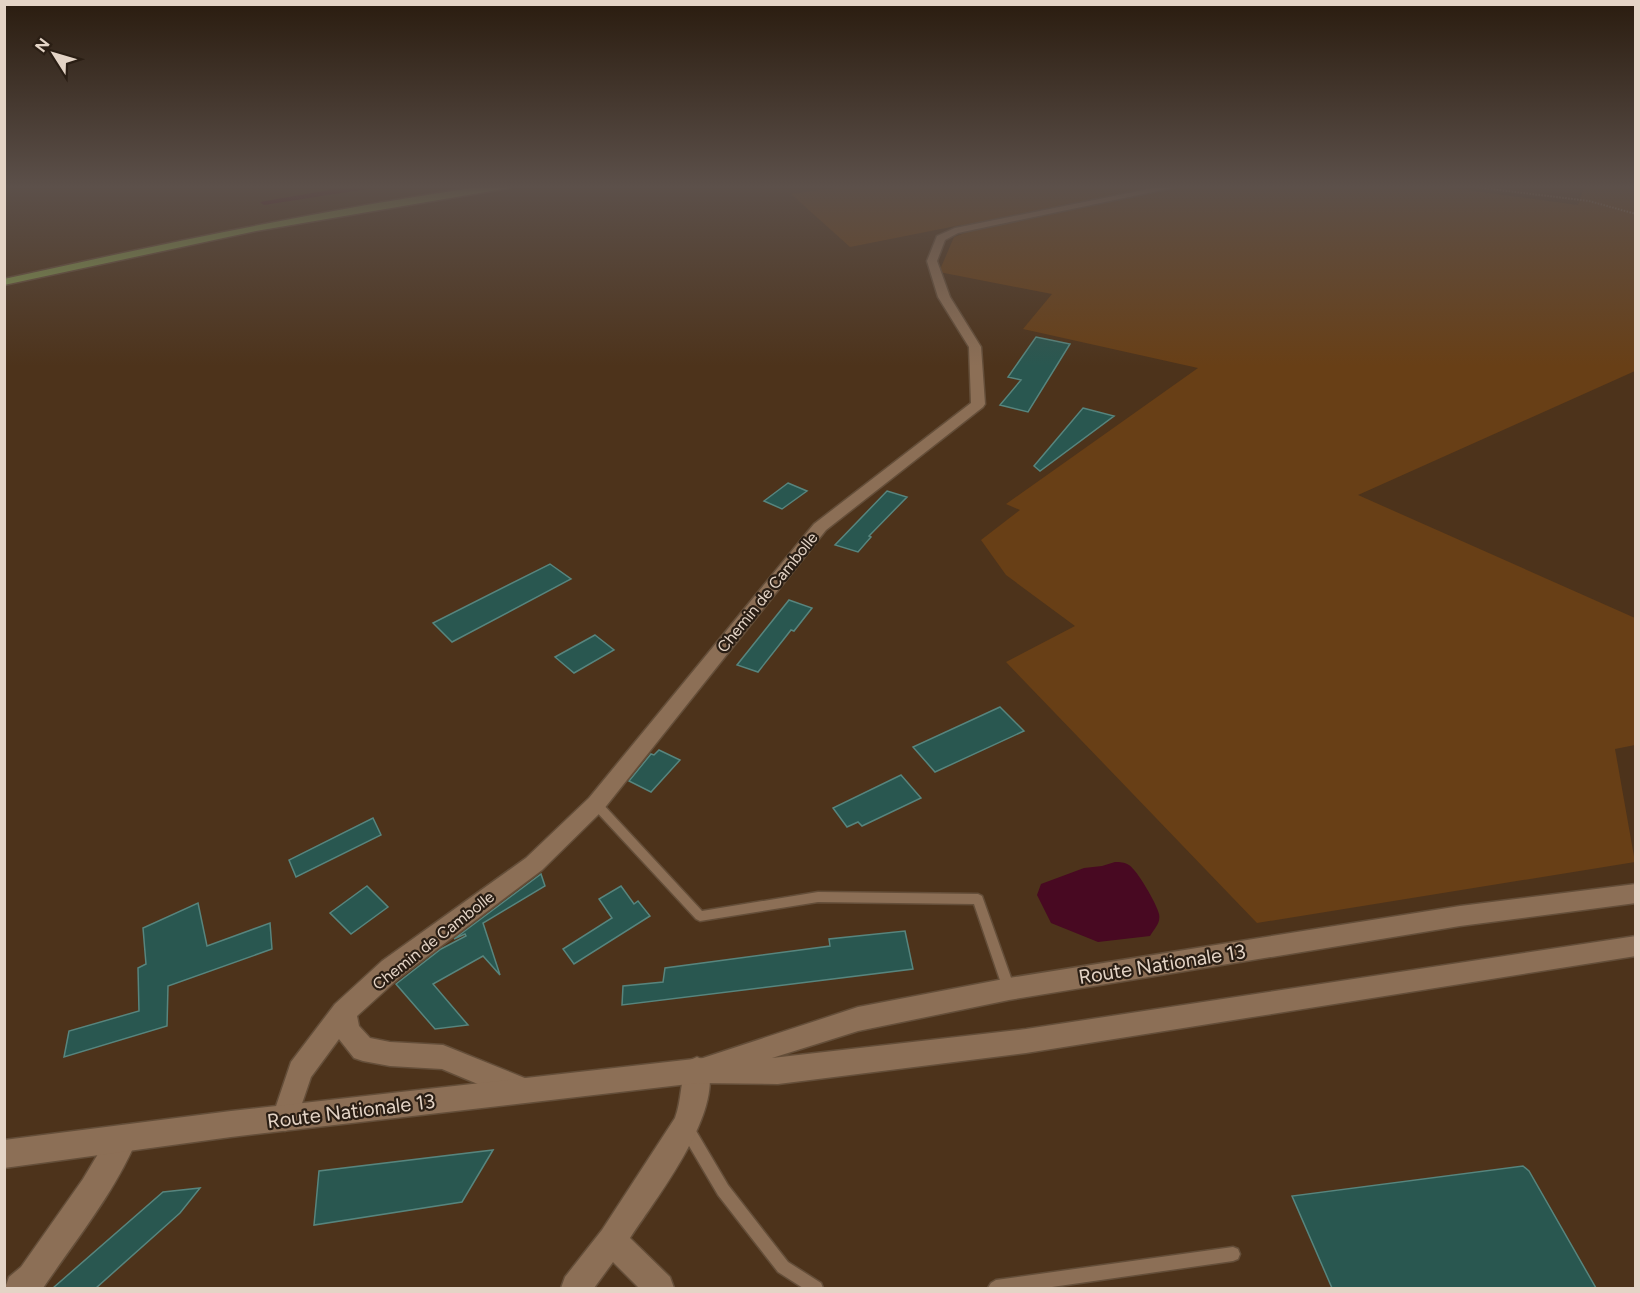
<svg xmlns="http://www.w3.org/2000/svg" width="1640" height="1293" viewBox="0 0 1640 1293" font-family="Figtree,sans-serif">
<style>
.green{fill:#683f16}
.water{fill:#480922}
.building{fill:#295750;stroke:#57857e;stroke-width:1.5}
.lines{fill:none;stroke-linecap:round;stroke-linejoin:round}
.lane-casing{stroke:#644e39;stroke-width:3}
.street-casing{stroke:#644e39;stroke-width:3}
.secondary-casing{stroke:#644e39;stroke-width:3}
.highway-casing{stroke:#644e39;stroke-width:3}
.path{stroke:#88725e;stroke-width:2;stroke-dasharray:1.5 1.5;stroke-linecap:butt}
.lane{fill:#8c6f56;fill-rule:evenodd}
.street{fill:#8c6f56;fill-rule:evenodd}
.secondary{fill:#8c6f56;fill-rule:evenodd}
.highway{fill:#80964d;fill-rule:evenodd}
.labels{text-anchor:middle;stroke-width:4.5;stroke-linejoin:round;paint-order:stroke}
.street-label{font-size:16px;fill:#e4d4c6;stroke:#2a1e14}
.near-street-label{font-size:20px;fill:#e4d4c6;stroke:#2a1e14}
</style>
<rect width="100%" height="100%" fill="#4d331b"/>
<path class="green" d="M 857,185 L 1221,185 L 1228,188 L 1270,185 L 1428,185 L 1578,205 L 1585,185 L 1635,185 L 1635,371 L 1358,495 L 1635,618 L 1635,745 L 1615,749 L 1635,862 L 1257,923 L 1006,662 L 1075,626 L 1006,575 L 981,540 L 1020,510 L 1006,504 L 1198,368 L 1023,329 L 1052,294 L 939,272 L 954,237 L 973,230 L 961,225 L 850,247 L 791,194 Z"/>
<path class="water" d="M 358,185 L 392,185 L 264,205 L 260,202 Z
M 1115,862 C 1120,862 1124,862 1129,865 C 1137,870 1157,904 1159,914 C 1161,923 1154,929 1150,936 L 1098,942 L 1051,923 L 1037,895 L 1041,884 L 1084,868 L 1102,866 Z"/>
<path class="building" d="M 1036,337 L 1070,344 L 1028,412 L 1000,405 L 1021,380 L 1008,377 Z
M 1083,408 L 1114,416 L 1040,471 L 1034,466 Z
M 788,483 L 807,491 L 782,509 L 764,501 Z
M 887,491 L 907,497 L 869,536 L 871,537 L 858,552 L 835,545 Z
M 550,564 L 571,579 L 452,642 L 433,623 Z
M 789,600 L 812,608 L 794,631 L 791,630 L 758,672 L 737,665 Z
M 595,635 L 614,650 L 574,673 L 555,657 Z
M 1000,707 L 1024,731 L 935,772 L 913,747 Z
M 659,750 L 680,760 L 651,792 L 629,781 L 651,754 L 654,755 Z
M 901,775 L 921,798 L 862,826 L 858,822 L 847,827 L 833,808 Z
M 373,818 L 381,835 L 296,877 L 289,860 Z
M 541,874 L 545,886 L 483,923 L 500,975 L 483,956 L 433,984 L 468,1025 L 435,1029 L 396,984 L 441,949 L 466,936 L 465,934 L 454,939 Z
M 367,886 L 388,907 L 351,934 L 330,913 Z
M 621,886 L 634,904 L 638,901 L 650,916 L 574,964 L 563,949 L 612,918 L 599,899 Z
M 198,903 L 207,946 L 270,923 L 272,949 L 168,986 L 167,1026 L 64,1057 L 69,1031 L 139,1011 L 138,968 L 146,964 L 143,928 Z
M 905,931 L 913,969 L 622,1005 L 623,986 L 663,982 L 665,968 L 830,946 L 829,939 Z
M 493,1150 L 462,1202 L 314,1225 L 319,1171 Z
M 1523,1166 L 1529,1171 L 1596,1288 L 1332,1288 L 1292,1196 Z
M 200,1188 L 180,1213 L 96,1288 L 53,1288 L 163,1192 Z"/>
<g class="lines">
<g class="lane-casing">
<path id="lane" d="M 596,800 L 600,801 L 702,911 L 818,892 L 978,894 L 982,896 L 1015,989 L 1013,993 L 1009,995 L 1005,993 L 1003,989 L 974,904 L 818,902 L 700,921 L 696,919 L 592,807 L 591,804 L 592,801 Z
M 687,1122 L 692,1124 L 728,1185 L 788,1262 L 821,1283 L 823,1288 L 803,1288 L 778,1272 L 718,1195 L 682,1134 L 680,1129 L 682,1124 Z
M 1233,1247 L 1238,1249 L 1240,1254 L 1238,1259 L 1233,1261 L 1045,1288 L 988,1288 L 991,1283 L 996,1280 Z"/>
</g>
<g class="street-casing">
<path id="street" d="M 1168,185 L 1186,185 L 958,233 L 945,240 L 937,261 L 950,297 L 981,347 L 985,404 L 983,407 L 826,530 L 603,810 L 542,870 L 400,977 L 357,1016 L 359,1026 L 370,1038 L 390,1042 L 443,1045 L 532,1081 L 536,1090 L 532,1099 L 523,1103 L 442,1069 L 390,1066 L 363,1061 L 354,1058 L 339,1039 L 311,1077 L 294,1127 L 285,1131 L 276,1127 L 272,1118 L 291,1062 L 335,1004 L 382,961 L 526,858 L 589,798 L 814,524 L 971,403 L 969,347 L 938,297 L 927,261 L 937,236 L 955,228 Z
M 697,1057 L 706,1061 C 727,1109 656,1198 630,1238 L 670,1277 L 674,1288 L 639,1288 L 613,1262 L 594,1288 L 561,1288 L 565,1277 L 602,1230 L 675,1118 C 682,1100 680,1079 688,1061 Z
M 123,1125 L 133,1129 L 137,1139 C 115,1192 75,1241 43,1288 L 5,1288 L 9,1277 L 21,1267 L 83,1179 L 113,1129 Z"/>
</g>
<g class="secondary-casing">
<path id="secondary" d="M 1636,884 L 1636,903 L 1460,926 L 1009,1000 L 858,1031 L 772,1058 L 1026,1029 L 1636,936 L 1636,956 L 1026,1053 L 778,1084 L 697,1083 L 231,1137 L 4,1168 L 4,1140 L 231,1111 L 703,1058 L 858,1007 L 1009,978 L 1460,906 Z"/>
</g>
<g class="highway-casing">
<path id="highway" d="M 491,185 L 514,185 L 509,188 L 256,231 L 4,285 L 4,279 C 166,243 327,209 491,185 Z"/>
</g>
<path class="path" d="M 1458,185 L 1589,201 L 1636,214"/>
<use href="#lane" class="lane"/>
<use href="#street" class="street"/>
<use href="#secondary" class="secondary"/>
<use href="#highway" class="highway"/>
</g>
<linearGradient id="sky" x2="0" y2="1"><stop stop-color="#2a1c0f"/><stop offset="0.51" stop-color="#5c504a"/><stop offset="1" stop-color="#5c504a" stop-opacity="0"/></linearGradient>
<rect width="1640" height="366" fill="url(#sky)"/>
<g class="labels">
<g class="street-label">
<text transform="translate(767 592) rotate(-51)" y="6">Chemin de Cambolle</text>
<text transform="translate(433 940) rotate(-38)" y="6">Chemin de Cambolle</text>
</g>
<g class="near-street-label">
<text transform="translate(1162 964) rotate(-9)" y="7">Route Nationale 13</text>
<text transform="translate(351 1111) rotate(-7)" y="7">Route Nationale 13</text>
</g>
</g>
<rect width="1640" height="1293" fill="none" stroke="#e4d4c6" stroke-width="12"/>
<g transform="translate(54 54) rotate(307)" stroke="#2a1e14" stroke-width="4.5" paint-order="stroke">
<path d="M0-4.5L10 22L0 15L-10 22Z" fill="#e4d4c6"/>
<text y="-9" font-size="16" font-weight="bold" text-anchor="middle" fill="#e4d4c6">N</text>
</g>
</svg>
